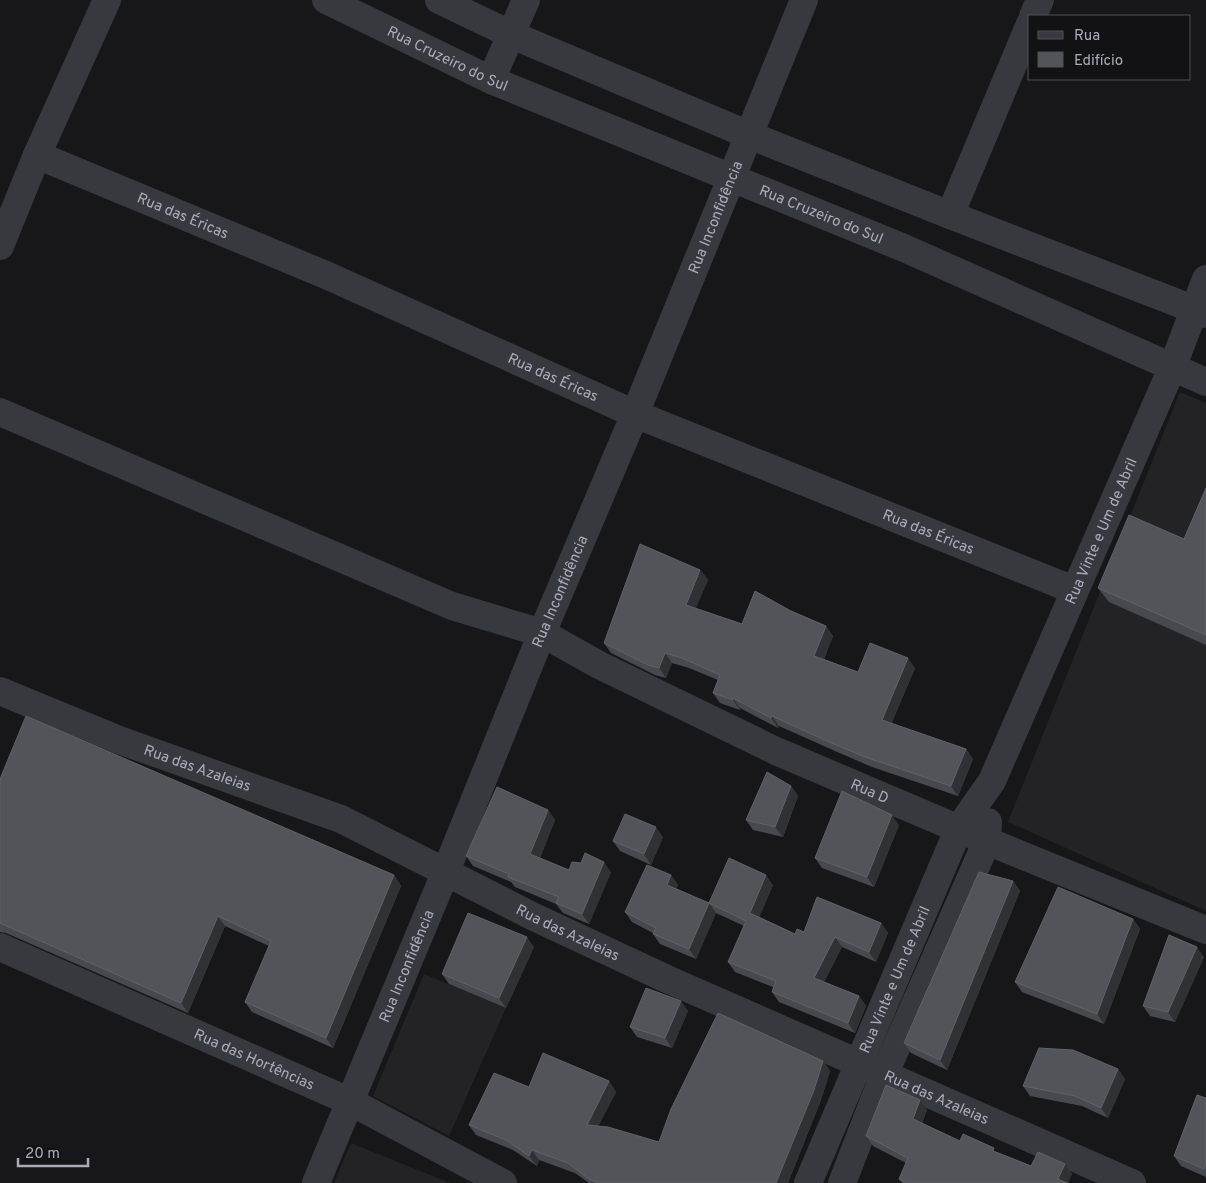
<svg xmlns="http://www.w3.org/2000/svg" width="1206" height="1183" viewBox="0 0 1206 1183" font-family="Overpass,sans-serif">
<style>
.built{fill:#232326}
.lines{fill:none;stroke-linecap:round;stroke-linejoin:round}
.minor{stroke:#38393e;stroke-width:28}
.wall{fill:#48494e}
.shaded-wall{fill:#303134}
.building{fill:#53545a;stroke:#606268}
.labels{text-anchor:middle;stroke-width:4.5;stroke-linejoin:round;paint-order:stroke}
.street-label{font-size:15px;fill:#a9adb9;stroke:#121214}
</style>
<rect width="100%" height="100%" fill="#171719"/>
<path class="built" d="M 1180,392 L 1206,403 L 1206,911 L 1008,822 Z
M 424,974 L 506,1008 L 449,1136 L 373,1096 Z
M 351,1143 L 450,1183 L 334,1183 Z"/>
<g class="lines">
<g class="minor">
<path id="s1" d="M 326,0 L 491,80 L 904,248 L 1206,382"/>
<path d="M 439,0 L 512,35 L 749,135 L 950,215 L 1206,314"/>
<path d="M 1033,16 L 1040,0"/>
<path d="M 491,80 L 526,0"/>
<path id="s2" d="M 37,155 L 326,275 L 635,414 L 1074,590"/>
<path d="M 950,215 L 1030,24"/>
<path d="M 0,246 L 37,155 L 107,0"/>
<path id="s3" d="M 0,412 L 452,606 L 542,633 L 599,665 L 776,751 L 987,841 L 1206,930"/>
<path id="s4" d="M 0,691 L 119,740 L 341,819 L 534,917 L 669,980 L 1132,1183"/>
<path id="s5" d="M 0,947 L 351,1102 L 503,1183"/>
<path id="s6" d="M 316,1183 L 446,871 L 542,633 L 635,414 L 804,0"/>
<path id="s7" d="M 808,1183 L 959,828 L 992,781 L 1172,368 L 1206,279"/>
<path d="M 842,1183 L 884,1075 L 987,841 L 988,822"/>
</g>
</g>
<path class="wall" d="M 1206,488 L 1206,645 L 1109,602 L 1098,588 L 1184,539 Z
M 700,570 L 708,580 L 695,609 L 742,624 L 791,611 L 826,626 L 833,636 L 824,659 L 858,672 L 915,668 L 891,724 L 966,749 L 973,759 L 958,796 L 872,767 L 835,751 L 779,726 L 778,728 L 740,708 L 740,710 L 720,703 L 713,693 L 718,680 L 689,668 L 672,663 L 666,678 L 655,675 L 611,653 L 604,643 Z
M 0,779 L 394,875 L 401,886 L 333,1048 L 252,1012 L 245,1002 L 269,946 L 225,926 L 188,1013 L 6,933 L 0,932 Z
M 791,786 L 798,796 L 783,837 L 753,830 L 746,820 Z
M 548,810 L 555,820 L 540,858 L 569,870 L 611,872 L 589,924 L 563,913 L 556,904 L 515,887 L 511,882 L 473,866 L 466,856 Z
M 899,825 L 874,887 L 822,868 L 815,858 Z
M 663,837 L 651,865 L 620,851 L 613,841 Z
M 671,875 L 678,885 L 676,889 L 709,903 L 773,885 L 759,917 L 795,934 L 804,932 L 881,923 L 888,933 L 876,962 L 842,947 L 824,982 L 859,996 L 866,1006 L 855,1033 L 779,1002 L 772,992 L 773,987 L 735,972 L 728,962 L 744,926 L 716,913 L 696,959 L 660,944 L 653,934 L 653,933 L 632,922 L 625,912 Z
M 1013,881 L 1020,891 L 947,1070 L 911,1053 L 904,1043 Z
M 1133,919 L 1140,929 L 1104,1024 L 1022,992 L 1015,982 Z
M 534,947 L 506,1008 L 449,984 L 442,974 Z
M 1204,957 L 1175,1022 L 1150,1016 L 1143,1006 Z
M 688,1011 L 672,1048 L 637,1037 L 630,1027 Z
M 823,1061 L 830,1071 L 821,1100 L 788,1183 L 589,1183 L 575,1173 L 539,1160 L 537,1166 L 513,1150 L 476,1135 L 469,1125 L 529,1087 L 609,1081 L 616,1092 L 598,1126 L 659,1142 Z
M 1118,1069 L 1125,1079 L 1108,1118 L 1082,1106 L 1030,1096 L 1023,1086 Z
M 1206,1098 L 1206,1177 L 1181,1166 L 1174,1156 Z
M 920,1100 L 927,1110 L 922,1123 L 960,1141 L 997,1152 L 1031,1166 L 1065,1164 L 1072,1174 L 1068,1183 L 902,1183 L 899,1179 L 906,1163 L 873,1146 L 866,1136 Z"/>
<path class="shaded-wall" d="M 700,570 L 708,580 L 693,615 L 686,605 Z
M 826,626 L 833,636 L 821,666 L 814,656 Z
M 665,653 L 672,663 L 666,678 L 659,668 Z
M 908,658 L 915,668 L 889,730 L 882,720 Z
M 733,698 L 740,708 L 740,710 L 733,700 Z
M 772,716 L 779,726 L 778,728 L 771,718 Z
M 966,749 L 973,759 L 958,796 L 951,786 Z
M 791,786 L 798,796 L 783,837 L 775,827 Z
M 548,810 L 555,820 L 537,865 L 530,854 Z
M 892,815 L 899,825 L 874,887 L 867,877 Z
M 656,827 L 663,837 L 651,865 L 644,854 Z
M 604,862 L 611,872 L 589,924 L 582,914 Z
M 394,875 L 401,886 L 333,1048 L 326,1038 Z
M 671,875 L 678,885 L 674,895 L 667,885 Z
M 766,875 L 773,885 L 757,923 L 750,913 Z
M 1013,881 L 1020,891 L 947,1070 L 940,1060 Z
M 709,903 L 716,913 L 696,959 L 689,949 Z
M 218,916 L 225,926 L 188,1013 L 181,1003 Z
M 1133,919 L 1140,929 L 1104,1024 L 1097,1014 Z
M 881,923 L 888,933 L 876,962 L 869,952 Z
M 527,937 L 534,947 L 506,1008 L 499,998 Z
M 835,937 L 842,947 L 821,988 L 814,978 Z
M 1197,947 L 1204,957 L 1175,1022 L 1168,1012 Z
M 859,996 L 866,1006 L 855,1033 L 848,1023 Z
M 681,1001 L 688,1011 L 672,1048 L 665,1038 Z
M 823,1061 L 830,1071 L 821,1100 L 788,1183 L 776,1183 Z
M 1118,1069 L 1125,1079 L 1108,1118 L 1101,1108 Z
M 609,1081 L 616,1092 L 594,1135 L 587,1125 Z
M 920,1100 L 927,1110 L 920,1129 L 913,1119 Z
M 532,1150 L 539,1160 L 537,1166 L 529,1156 Z
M 1065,1164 L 1072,1174 L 1068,1183 L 1058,1179 Z"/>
<path class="building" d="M 1206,488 L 1206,635 L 1098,588 L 1129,515 L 1184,539 Z
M 640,544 L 700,570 L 686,605 L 742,624 L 755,591 L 791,611 L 826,626 L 814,656 L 858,672 L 870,643 L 908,658 L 882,720 L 966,749 L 951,786 L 865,757 L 827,741 L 772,716 L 771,718 L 733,698 L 733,700 L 713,693 L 720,675 L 682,658 L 665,653 L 659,668 L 648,665 L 604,643 Z
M 26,716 L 394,875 L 326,1038 L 245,1002 L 271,941 L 218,916 L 181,1003 L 0,923 L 0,779 Z
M 767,772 L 791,786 L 775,827 L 746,820 Z
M 497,787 L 548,810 L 530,854 L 569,870 L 572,862 L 581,863 L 585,853 L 604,862 L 582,914 L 556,903 L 559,897 L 508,877 L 509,874 L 466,856 Z
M 842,791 L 892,815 L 867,877 L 815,858 Z
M 625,814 L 656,827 L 644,854 L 613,841 Z
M 729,858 L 766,875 L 750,913 L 795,934 L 797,929 L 804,932 L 817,897 L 881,923 L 869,952 L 835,937 L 814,978 L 859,996 L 848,1023 L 772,992 L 776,981 L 728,962 L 746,921 L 709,903 Z
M 647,865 L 671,875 L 667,885 L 709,903 L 689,949 L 653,934 L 656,928 L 625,912 Z
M 979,872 L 1013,881 L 940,1060 L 904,1043 Z
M 1058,887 L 1133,919 L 1097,1014 L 1015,982 Z
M 468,913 L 527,937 L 499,998 L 442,974 Z
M 1169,935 L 1197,947 L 1168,1012 L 1143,1006 Z
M 646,988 L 681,1001 L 665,1038 L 630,1027 Z
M 718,1013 L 823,1061 L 814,1090 L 776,1183 L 599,1183 L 589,1179 L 568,1163 L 532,1150 L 529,1156 L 506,1140 L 469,1125 L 494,1073 L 529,1087 L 543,1053 L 609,1081 L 587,1125 L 608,1127 L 659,1142 L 671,1109 Z
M 1039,1048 L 1073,1050 L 1118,1069 L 1101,1108 L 1075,1096 L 1023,1086 Z
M 886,1085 L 920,1100 L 913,1119 L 960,1141 L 963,1134 L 994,1148 L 993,1151 L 1031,1166 L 1038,1152 L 1065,1164 L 1058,1179 L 1067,1183 L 907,1183 L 899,1179 L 908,1158 L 866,1136 Z
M 1197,1095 L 1206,1098 L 1206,1164 L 1204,1169 L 1174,1156 Z"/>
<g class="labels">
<g class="street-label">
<text dy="5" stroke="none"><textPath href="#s1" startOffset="135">Rua Cruzeiro do Sul</textPath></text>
<text dy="5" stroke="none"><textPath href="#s2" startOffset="158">Rua das Éricas</textPath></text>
<text dy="5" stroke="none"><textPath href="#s1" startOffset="540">Rua Cruzeiro do Sul</textPath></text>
<text dy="5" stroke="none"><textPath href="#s6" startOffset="1045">Rua Inconfidência</textPath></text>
<text dy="5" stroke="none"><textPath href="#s2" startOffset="562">Rua das Éricas</textPath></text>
<text dy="5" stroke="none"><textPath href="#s7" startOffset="716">Rua Vinte e Um de Abril</textPath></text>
<text dy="5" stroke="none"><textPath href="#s2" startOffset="968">Rua das Éricas</textPath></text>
<text dy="5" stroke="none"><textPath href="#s6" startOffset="640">Rua Inconfidência</textPath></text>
<text dy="5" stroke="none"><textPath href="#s4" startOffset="212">Rua das Azaleias</textPath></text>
<text dy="5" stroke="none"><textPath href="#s3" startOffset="950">Rua D</textPath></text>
<text dy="5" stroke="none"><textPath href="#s4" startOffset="618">Rua das Azaleias</textPath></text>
<text dy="5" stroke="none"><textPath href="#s6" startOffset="235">Rua Inconfidência</textPath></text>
<text dy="5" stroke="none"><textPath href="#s7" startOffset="221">Rua Vinte e Um de Abril</textPath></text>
<text dy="5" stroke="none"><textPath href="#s5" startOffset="278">Rua das Hortências</textPath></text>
<text dy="5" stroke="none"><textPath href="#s4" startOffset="1022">Rua das Azaleias</textPath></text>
</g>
</g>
<rect x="1028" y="15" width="162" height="65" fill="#121214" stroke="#4e5056"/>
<rect x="1038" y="31" width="25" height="8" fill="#38393e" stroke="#4e5056"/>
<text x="1074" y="40" font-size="15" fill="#a9adb9">Rua</text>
<rect x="1038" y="52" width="25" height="15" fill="#53545a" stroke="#4e5056"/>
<text x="1074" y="65" font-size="15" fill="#a9adb9">Edifício</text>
<path d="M18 1158v8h70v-8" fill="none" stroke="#a9adb9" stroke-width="2.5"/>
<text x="25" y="1158" font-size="15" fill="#a9adb9" stroke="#121214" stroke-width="4" paint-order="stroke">20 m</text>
</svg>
